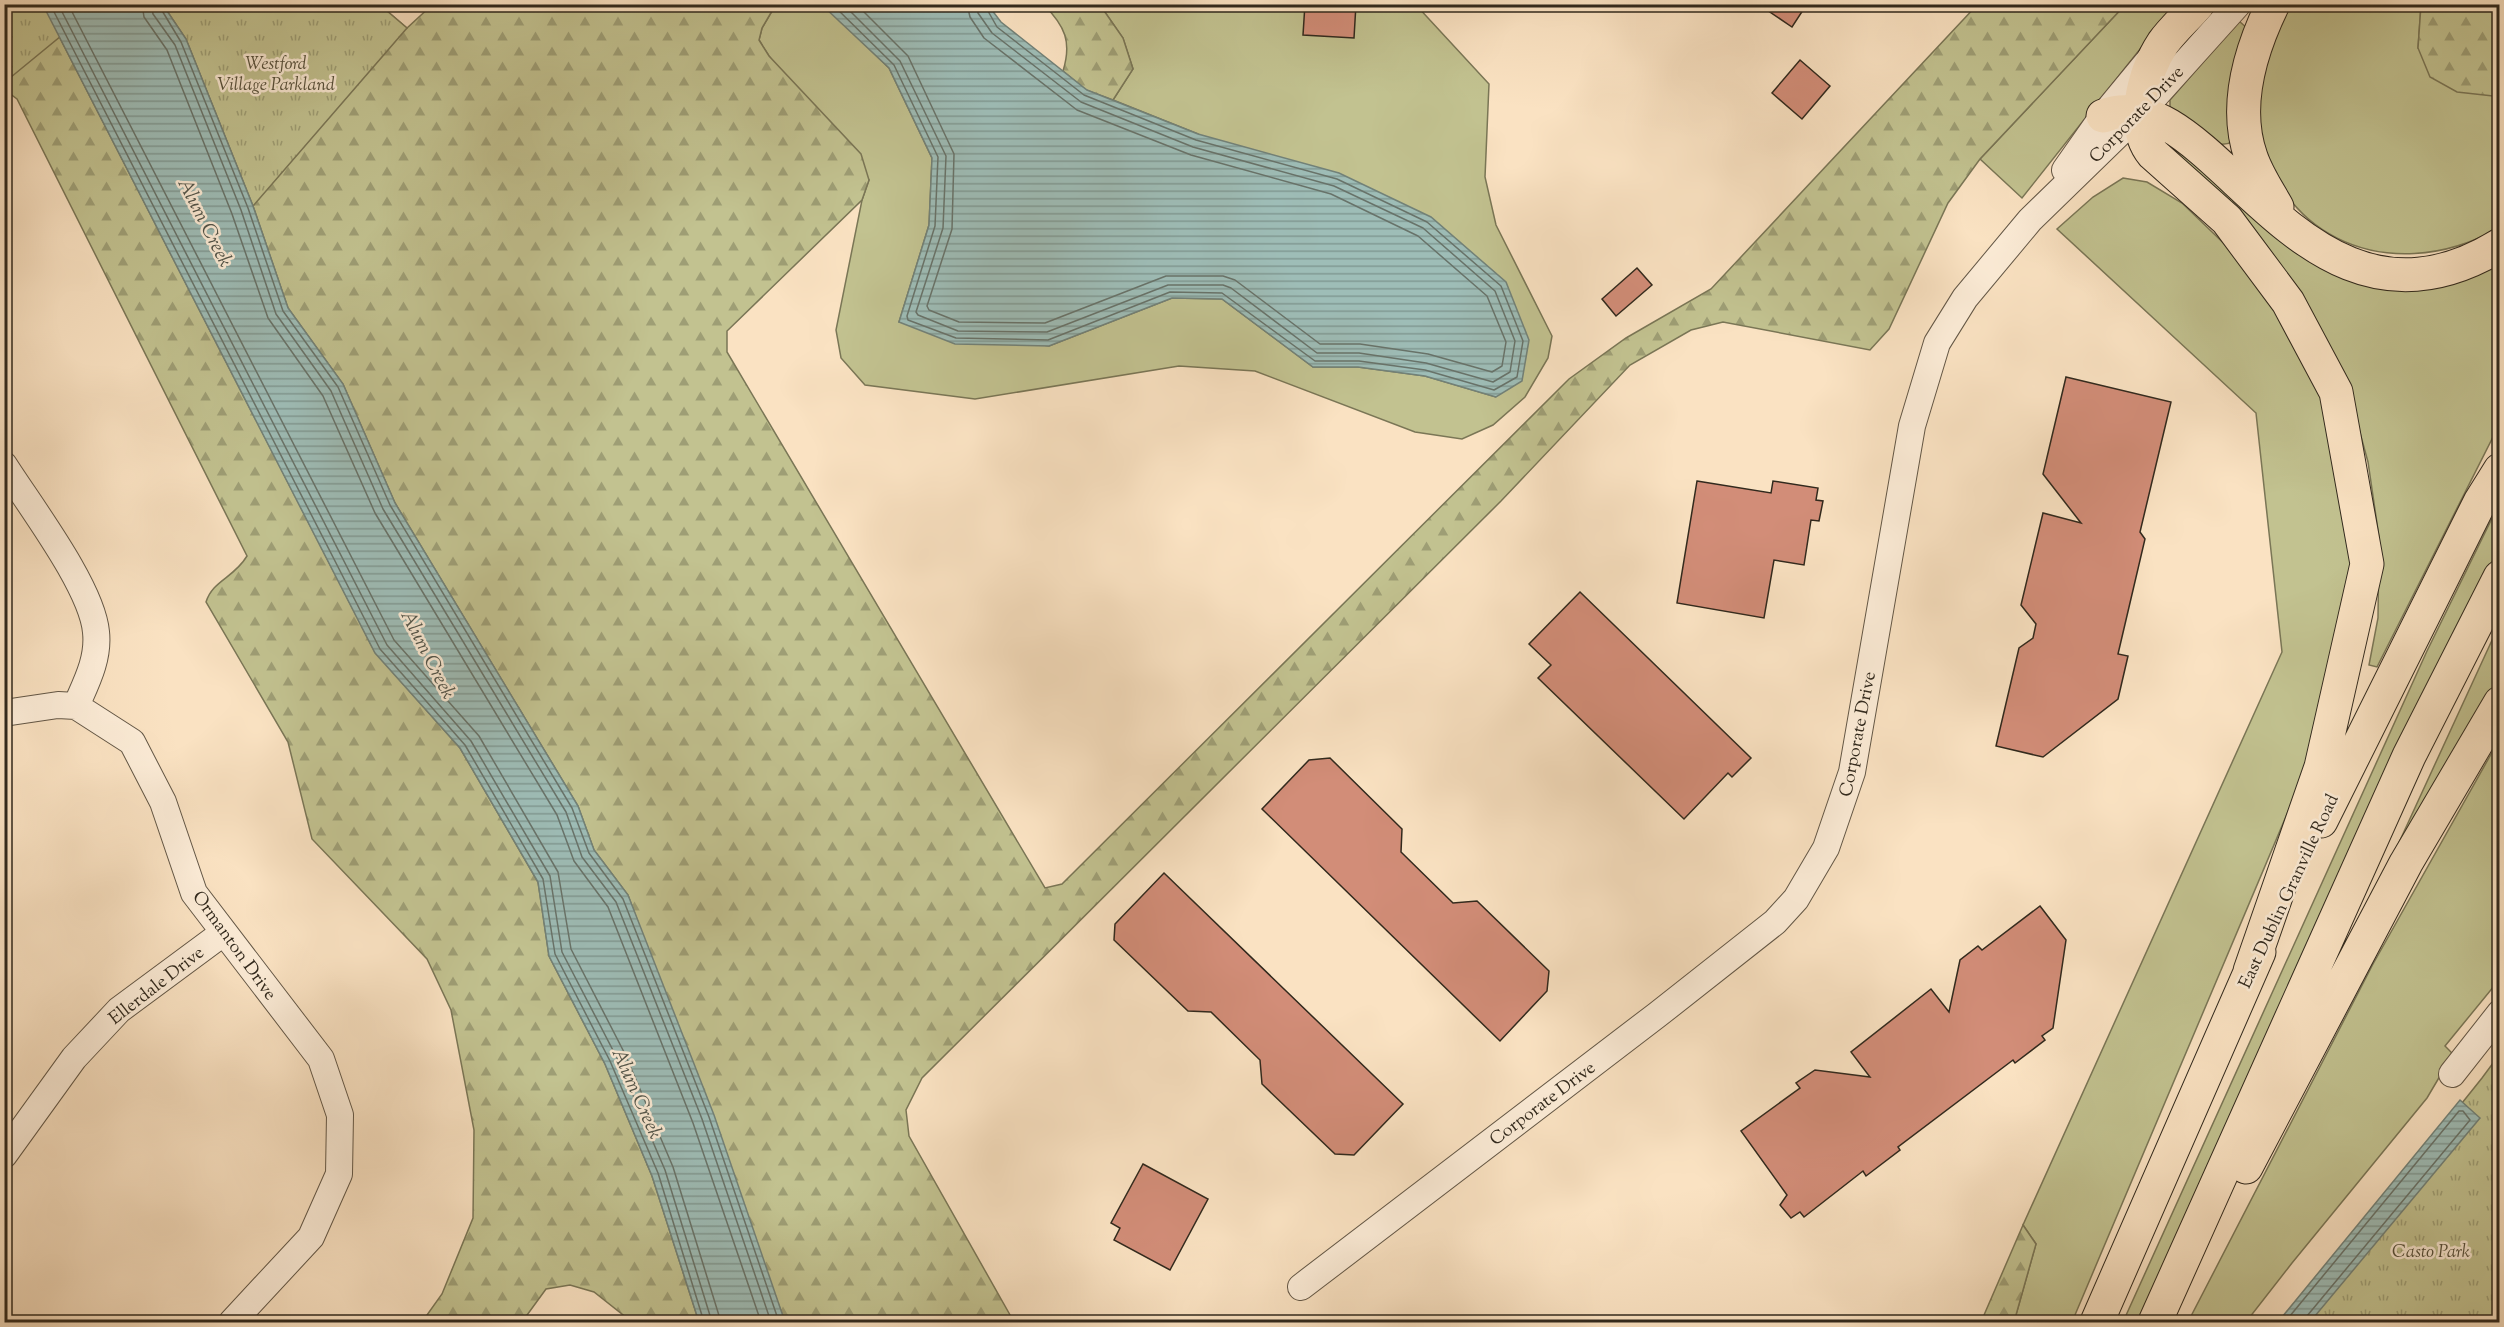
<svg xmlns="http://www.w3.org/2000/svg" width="2504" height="1327" viewBox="0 0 2504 1327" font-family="'Sorts Mill Goudy',serif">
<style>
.green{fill:#c2c290;stroke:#7a7656;stroke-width:1.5}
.forest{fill:url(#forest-firs);stroke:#7a7656;stroke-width:1.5}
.park{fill:url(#park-tufts);stroke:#7a7656;stroke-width:1.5}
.water{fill:url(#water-rules);stroke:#728279;stroke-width:1.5}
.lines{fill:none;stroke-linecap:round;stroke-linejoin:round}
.shore{stroke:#68736a;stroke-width:1.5}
.building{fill:#d28d78;stroke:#31291d;stroke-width:1.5}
.minor-casing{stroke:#635746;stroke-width:28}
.primary-casing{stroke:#31291d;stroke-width:35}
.minor{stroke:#fcecd7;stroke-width:26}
.primary{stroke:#fae2c2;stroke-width:33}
.labels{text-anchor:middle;stroke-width:5;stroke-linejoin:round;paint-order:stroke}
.park-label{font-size:18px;font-style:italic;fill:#554f3a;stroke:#fcecd7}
.street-label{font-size:18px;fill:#31291d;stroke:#fcecd7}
.water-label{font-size:20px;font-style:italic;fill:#52554b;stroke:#fcecd7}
</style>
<defs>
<pattern id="forest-firs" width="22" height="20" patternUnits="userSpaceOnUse" patternTransform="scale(1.5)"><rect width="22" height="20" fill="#c2c290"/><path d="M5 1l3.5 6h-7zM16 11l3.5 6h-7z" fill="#9e9e75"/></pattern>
<pattern id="park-tufts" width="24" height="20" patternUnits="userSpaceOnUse" patternTransform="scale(1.5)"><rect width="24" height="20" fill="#c2c290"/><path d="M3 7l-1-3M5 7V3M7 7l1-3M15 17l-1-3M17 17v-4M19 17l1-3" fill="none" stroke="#9e9e75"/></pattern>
<pattern id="water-rules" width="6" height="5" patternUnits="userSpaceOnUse" patternTransform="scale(1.5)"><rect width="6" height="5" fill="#9ebdb7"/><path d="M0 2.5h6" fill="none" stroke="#819a94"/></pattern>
</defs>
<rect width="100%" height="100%" fill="#fae2c2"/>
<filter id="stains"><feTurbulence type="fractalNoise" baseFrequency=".00333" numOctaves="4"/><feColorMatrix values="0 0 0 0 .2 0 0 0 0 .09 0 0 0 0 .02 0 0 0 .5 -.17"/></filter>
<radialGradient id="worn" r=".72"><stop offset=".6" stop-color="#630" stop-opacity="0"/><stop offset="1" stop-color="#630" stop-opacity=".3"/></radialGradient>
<path class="green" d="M 771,5 L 824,5 L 889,68 L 932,158 L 929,225 L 899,322 L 1049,346 L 1172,298 L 1222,299 L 1313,367 L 1358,367 L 1425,376 L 1496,397 L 1198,134 L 1113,100 L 1133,69 L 1123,38 L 1100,5 L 1416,5 L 1489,84 L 1485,177 L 1496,225 L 1552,336 L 1548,358 L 1525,397 L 1493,425 L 1462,439 L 1415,432 L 1255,371 L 1179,366 L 975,399 L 865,385 L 841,358 L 836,330 L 862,200 L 869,180 L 769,56 L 759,40 L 762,28 L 772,11 Z
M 2125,5 L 2175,5 L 2022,198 L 1980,159 Z
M 2289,5 L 2421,5 L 2418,48 L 2493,96 L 2499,93 L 2499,228 C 2387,291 2260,235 2257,99 C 2256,64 2274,35 2289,5 Z
M 2239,21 L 2248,29 L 2234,141 C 2210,155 2187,122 2170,107 L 2170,100 Z
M 2175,142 C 2207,170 2239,198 2272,226 C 2286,238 2301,255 2317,264 C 2373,297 2445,293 2499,260 L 2499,425 L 2377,667 L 2369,665 L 2378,618 L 2379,537 L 2368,462 L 2350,396 L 2172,152 L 2169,146 Z
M 2123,178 L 2147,182 L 2182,203 L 2238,257 L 2289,329 L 2325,405 L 2354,563 L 2304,774 L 2072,1322 L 2014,1322 L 2036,1244 L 2023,1225 L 2282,652 L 2256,413 L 2057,229 L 2093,197 Z
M 2499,504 L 2499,548 L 2471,603 L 2145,1322 L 2123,1322 L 2427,651 Z
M 2499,625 L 2499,689 L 2396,849 Z
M 2499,740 L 2499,980 L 2445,1046 L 2453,1054 L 2427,1098 L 2292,1263 L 2246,1322 L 2188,1322 L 2373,964 Z"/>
<path class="forest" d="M 5,5 L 43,5 L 375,652 L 460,748 L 538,882 L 549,956 L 605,1064 L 652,1176 L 699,1322 L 632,1322 L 594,1292 L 570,1285 L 546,1289 L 522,1322 L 422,1322 L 442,1294 L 473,1218 L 474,1130 L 451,1010 L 427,959 L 312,839 L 288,742 L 206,602 C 213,580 234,578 247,556 L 17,99 L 5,90 Z
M 163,5 L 380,5 L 407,28 L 432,5 L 771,5 L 772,11 L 762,28 L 759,40 L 769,56 L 861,154 L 869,180 L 862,200 L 727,331 L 727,352 L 1045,888 L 1062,884 L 1569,379 L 1626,338 L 1711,289 L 1977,5 L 2125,5 L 1980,159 L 1948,203 L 1889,329 L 1870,350 L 1723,322 L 1691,330 L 1630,365 L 1501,501 L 922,1078 L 906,1110 L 909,1136 L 1014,1322 L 785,1322 L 628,895 L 594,850 L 578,806 L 395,503 L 343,384 L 288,308 L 253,206 L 186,39 Z
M 1044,5 L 1100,5 L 1123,38 L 1133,69 L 1113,100 L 1086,90 L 1063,71 C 1072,42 1065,26 1044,5 Z
M 2421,5 L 2499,5 L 2499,93 L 2493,96 L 2457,92 L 2430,77 L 2418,48 Z
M 2023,1225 L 2036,1244 L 2014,1322 L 1981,1322 Z"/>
<path class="park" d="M 5,5 L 96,5 L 95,8 L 5,82 Z
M 163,5 L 380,5 L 407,28 L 253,206 L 186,39 Z
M 2499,1055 L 2499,1322 L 2287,1322 L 2482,1078 Z"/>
<path class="water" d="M 43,5 L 163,5 L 186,39 L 253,206 L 288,308 L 343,384 L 395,503 L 578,806 L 594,850 L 628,895 L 714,1115 L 785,1322 L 699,1322 L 652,1176 L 605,1064 L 549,956 L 538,882 L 460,748 L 375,653 Z
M 822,5 L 988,5 L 1001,22 L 1087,90 L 1198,134 L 1339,173 L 1431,217 L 1506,282 L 1529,340 L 1522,381 L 1496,397 L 1425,376 L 1358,367 L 1313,367 L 1222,299 L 1172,298 L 1049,346 L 955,344 L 899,322 L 929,225 L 932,158 L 889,68 Z
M 2460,1100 L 2480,1118 L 2310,1322 L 2278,1322 Z"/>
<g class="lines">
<path class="shore" d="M 50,4 L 380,649 L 465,745 L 543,879 L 555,954 L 610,1061 L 658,1173 L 704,1322
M 58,4 L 387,645 L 471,741 L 550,876 L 562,952 L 617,1058 L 665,1170 L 712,1322
M 68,4 L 394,640 L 479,736 L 558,872 L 571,949 L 625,1054 L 673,1167 L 721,1322
M 142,4 L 144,17 L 167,50 L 232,214 L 268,318 L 323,396 L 375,513 L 557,815 L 574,861 L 608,907 L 693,1123 L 761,1322
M 151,4 L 153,14 L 175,45 L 241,210 L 276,314 L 331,391 L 383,509 L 566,812 L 582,857 L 616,902 L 702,1119 L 771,1322
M 158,4 L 181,42 L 248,208 L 283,311 L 338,387 L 390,505 L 572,808 L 589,853 L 623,899 L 709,1117 L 779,1322
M 832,4 L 894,65 L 938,157 L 935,226 L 907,316 L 908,320 L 956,338 L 1048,340 L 1170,292 L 1222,293 L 1315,361 L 1359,361 L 1425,370 L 1494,390 L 1517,377 L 1523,341 L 1501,286 L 1427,222 L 1337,179 L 1196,140 L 1084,95 L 997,27 L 984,4
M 843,4 L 900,61 L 946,156 L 943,228 L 916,312 L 918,315 L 958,331 L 1047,332 L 1168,285 L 1223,285 L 1231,288 L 1317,353 L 1359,353 L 1426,363 L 1493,382 L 1510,372 L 1515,341 L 1495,291 L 1423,228 L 1334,186 L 1193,147 L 1081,102 L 992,33 L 978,13 L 976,4
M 856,4 L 908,56 L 954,154 L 952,229 L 927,306 L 929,310 L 959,322 L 1045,323 L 1166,276 L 1223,276 L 1235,280 L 1320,344 L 1360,344 L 1428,354 L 1492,372 L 1502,366 L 1506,342 L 1487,296 L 1418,236 L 1331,194 L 1191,155 L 1077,110 L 984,38 L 970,17 L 967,4
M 2285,1322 L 2459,1111 L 2463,1111 L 2470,1120 L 2307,1316 L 2305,1322"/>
</g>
<path class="building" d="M 1305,4 L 1356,4 L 1354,38 L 1303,35 Z
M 1758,4 L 1807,4 L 1792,27 Z
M 1800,60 L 1830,86 L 1802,119 L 1772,93 Z
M 1637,268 L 1652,285 L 1616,316 L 1602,299 Z
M 2066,377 L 2171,402 L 2140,532 L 2145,539 L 2118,654 L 2128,656 L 2118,699 L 2043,757 L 1996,746 L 2019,648 L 2033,638 L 2036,624 L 2021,605 L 2043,513 L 2081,523 L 2043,474 Z
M 1697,481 L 1771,493 L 1773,481 L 1818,488 L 1816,500 L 1823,501 L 1819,521 L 1811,520 L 1804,565 L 1774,560 L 1764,618 L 1677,603 Z
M 1580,592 L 1751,758 L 1732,777 L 1728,773 L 1684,819 L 1538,678 L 1551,665 L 1529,644 Z
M 1330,758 L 1402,829 L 1401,852 L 1453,903 L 1477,901 L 1549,971 L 1547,991 L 1500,1041 L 1262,809 L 1309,760 Z
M 1164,873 L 1403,1104 L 1354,1155 L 1335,1154 L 1262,1084 L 1260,1060 L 1211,1012 L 1188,1011 L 1114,940 L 1115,924 Z
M 2040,906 L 2066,940 L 2053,1028 L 2042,1036 L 2045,1040 L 2015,1063 L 2013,1060 L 1898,1147 L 1900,1150 L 1866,1176 L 1863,1171 L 1804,1217 L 1800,1212 L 1791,1218 L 1780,1205 L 1787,1195 L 1741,1131 L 1800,1088 L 1796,1083 L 1815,1070 L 1870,1077 L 1851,1052 L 1931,989 L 1949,1012 L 1960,960 L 1978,946 L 1982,950 Z
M 1143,1164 L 1208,1199 L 1170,1270 L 1114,1240 L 1120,1228 L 1111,1223 Z"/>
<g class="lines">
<g class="minor-casing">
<path id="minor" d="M 2065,170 L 2103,116 L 2150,59
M 4,465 C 30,506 92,587 96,632 C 99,659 86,683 76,706
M 4,713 L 58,705 L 76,706 L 132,742 L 163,802 L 194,893 L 321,1059 L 340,1115 L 339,1174 L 311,1237 L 232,1322
M 2452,1074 L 2500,1013
M 4,1155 L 74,1058 L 119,1010 L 223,933
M 1301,1287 L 1657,1015 L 1775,922 L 1796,899 L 1826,848 L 1852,772 L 1912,426 L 1937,343 L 1965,298 L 2030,220 L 2139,114 L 2238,4"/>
</g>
<g class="primary-casing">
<path id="primary" d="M 2198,4 C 2187,17 2173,29 2163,43 C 2144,72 2129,125 2153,154 L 2227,220 L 2288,302 L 2336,392 L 2367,564 L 2321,767 L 2250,971
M 2273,4 C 2250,51 2233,106 2251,157 C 2257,175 2268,191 2277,207
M 2103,116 C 2214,73 2301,367 2500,245
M 2321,821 L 2480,502 L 2500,470
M 2246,1167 L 2406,863 L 2500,703
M 2097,1322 L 2259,952
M 2155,1322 L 2409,756 L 2500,577"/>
</g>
<use href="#minor" class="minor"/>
<use href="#primary" class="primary"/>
</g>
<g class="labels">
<g class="park-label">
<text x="276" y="69">Westford<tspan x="276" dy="21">Village Parkland</tspan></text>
<text x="2431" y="1257">Casto Park</text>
</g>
<g class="street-label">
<text transform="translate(2136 114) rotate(-46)" y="6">Corporate Drive</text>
<text transform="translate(1857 734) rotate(-79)" y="6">Corporate Drive</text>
<text transform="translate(2288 891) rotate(-65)" y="6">East Dublin Granville Road</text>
<text transform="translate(235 945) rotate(54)" y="6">Ormanton Drive</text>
<text transform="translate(156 985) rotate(-38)" y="6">Ellerdale Drive</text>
<text transform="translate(1542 1103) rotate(-37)" y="6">Corporate Drive</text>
</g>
<g class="water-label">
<text transform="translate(206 222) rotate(63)" y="7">Alum Creek</text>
<text transform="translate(429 654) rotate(63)" y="7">Alum Creek</text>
<text transform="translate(638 1093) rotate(66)" y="7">Alum Creek</text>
</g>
</g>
<rect width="2504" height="1327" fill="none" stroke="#fae2c2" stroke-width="24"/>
<rect x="6" y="6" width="2492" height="1315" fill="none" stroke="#31291d" stroke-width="3"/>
<rect x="12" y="12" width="2480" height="1303" fill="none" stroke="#31291d" stroke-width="1.5"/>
<rect width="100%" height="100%" filter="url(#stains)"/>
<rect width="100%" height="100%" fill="url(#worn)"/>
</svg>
